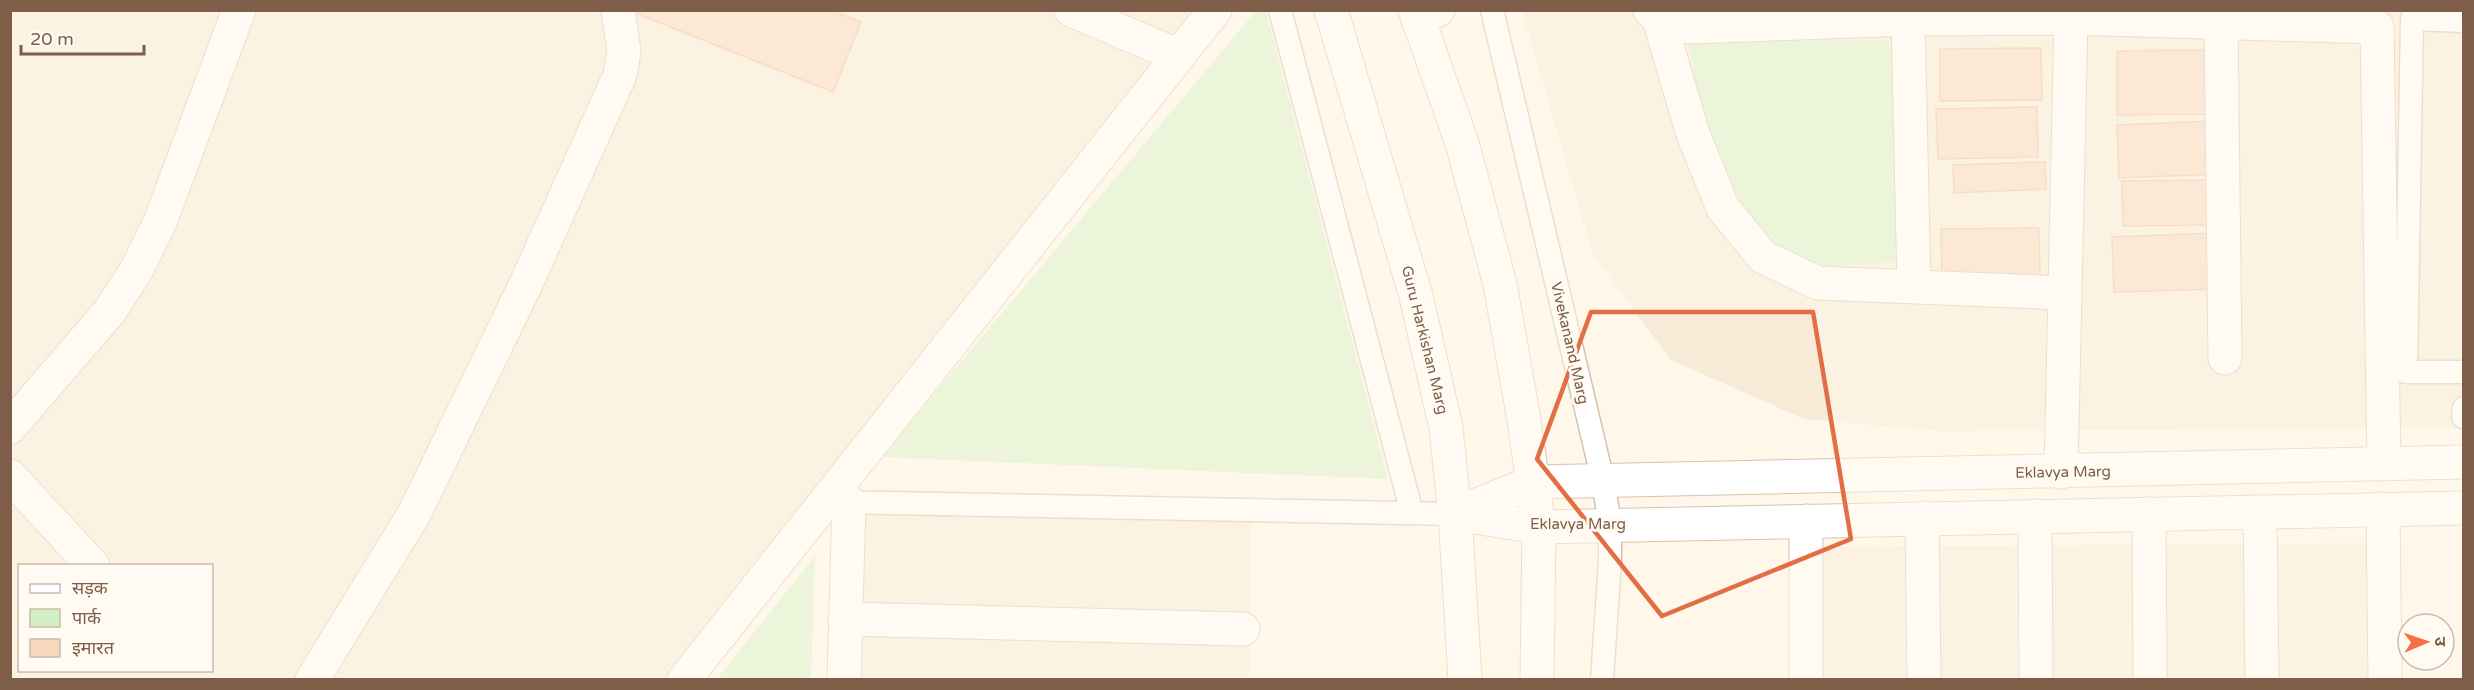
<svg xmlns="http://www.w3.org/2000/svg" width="2474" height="690" viewBox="0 0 2474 690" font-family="'Varela Round','Noto Sans Devanagari',sans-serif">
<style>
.residential{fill:#f7ead7;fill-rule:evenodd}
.green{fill:#d5efc5}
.building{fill:#f7d7be;stroke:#ecbd9c;stroke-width:1.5}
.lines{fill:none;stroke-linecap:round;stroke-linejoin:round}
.lane-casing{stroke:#d5c1b0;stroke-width:25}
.street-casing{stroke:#d5c1b0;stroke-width:35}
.secondary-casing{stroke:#d9c2ac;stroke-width:35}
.lane{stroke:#fff;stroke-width:22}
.street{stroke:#fff;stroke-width:33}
.secondary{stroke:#fff;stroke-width:33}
.marked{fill:none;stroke:#e36d44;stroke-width:4.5;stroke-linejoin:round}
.labels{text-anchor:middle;stroke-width:6;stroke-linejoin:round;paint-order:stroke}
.street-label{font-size:15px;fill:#7e5d49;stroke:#fffaf2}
</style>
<rect width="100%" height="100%" fill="#fff7ea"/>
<path class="residential" d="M 10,11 L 1199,11 L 670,680 L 11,679 ZM 20,566 L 212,566 L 212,670 L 20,670 Z
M 1522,11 L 2463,11 L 2463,428 L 1940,431 L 1804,419 L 1671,360 L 1593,255 Z
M 848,499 L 1251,503 L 1249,679 L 846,680 Z
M 2382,543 L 2383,679 L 1801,679 L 1800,547 Z"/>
<path class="green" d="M 1256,11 L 1266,11 L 1388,479 L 881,457 Z
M 1689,40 L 1902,41 L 1904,261 L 1813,266 L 1753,235 L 1708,156 Z
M 815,556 L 811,679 L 717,679 Z"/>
<path class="building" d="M 628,10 L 831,10 L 861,22 L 833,92 Z
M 2041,48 L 2042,100 L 1940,101 L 1940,49 Z
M 2214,50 L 2214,114 L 2117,115 L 2117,51 Z
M 2037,107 L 2038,157 L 1938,159 L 1936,109 Z
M 2214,121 L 2217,174 L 2119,178 L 2117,125 Z
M 2045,162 L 2046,189 L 1954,193 L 1953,165 Z
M 2220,180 L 2221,225 L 2123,226 L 2122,181 Z
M 2039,228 L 2040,279 L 1942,280 L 1941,229 Z
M 2216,233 L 2218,289 L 2114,292 L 2112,237 Z"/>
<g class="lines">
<g class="lane-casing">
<path id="lane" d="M 1280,10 L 1412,513
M 1492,10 L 1603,481 L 1610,524 L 1610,561 L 1602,680
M 2464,21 L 2412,19 L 2406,372 L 2464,372
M 2463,417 L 2464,408
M 836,502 L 1455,514"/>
</g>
<g class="street-casing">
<path id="street" d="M 1071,10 L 1179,56
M 1650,10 L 1659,19 L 1690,27 L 1908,19 L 2071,18 L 2377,27 L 2384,464
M 1659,19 L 1693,134 L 1723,208 L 1763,257 L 1818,283 L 2065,293
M 1908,19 L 1914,286
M 1418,20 L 1438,10
M 2221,22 L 2225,358
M 10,427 L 110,311 L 137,269 L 160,222 L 239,10
M 2061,472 L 2071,18
M 10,476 L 93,566
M 2383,509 L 2385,680
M 2260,512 L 2262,680
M 2149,514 L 2150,680
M 2035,516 L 2036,680
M 1922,518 L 1924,680
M 845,619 L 1243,629
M 312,680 L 414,514 L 525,286 L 620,75 L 624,51 L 618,10
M 684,680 L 1215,10
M 844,680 L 849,502
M 1806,680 L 1806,521"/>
</g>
<g class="secondary-casing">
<path id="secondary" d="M 1331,10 L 1416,296 L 1446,428 L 1455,514 L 1465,680
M 1415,10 L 1462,143 L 1500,284 L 1524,420 L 1539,527 L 1537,680
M 1455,514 L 1534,482 L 2464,462
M 1455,514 L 1539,527 L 2464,508"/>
</g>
<use href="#lane" class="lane"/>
<use href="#street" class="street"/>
<use href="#secondary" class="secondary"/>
</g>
<path d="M0 0H2474V690H0ZM 1591,312 L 1813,312 L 1851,539 L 1662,616 L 1537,459 Z" fill="#fff7ea" fill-opacity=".55" fill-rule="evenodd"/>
<path class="marked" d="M 1591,312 L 1813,312 L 1851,539 L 1662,616 L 1537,459 Z"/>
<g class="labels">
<g class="street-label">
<text transform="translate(1425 340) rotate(76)" y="5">Guru Harkishan Marg</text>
<text transform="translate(1570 343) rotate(77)" y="5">Vivekanand Marg</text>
<text transform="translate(2063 472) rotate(-1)" y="5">Eklavya Marg</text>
<text x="1578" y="529">Eklavya Marg</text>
</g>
</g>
<rect width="2474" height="690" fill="none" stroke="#7e5d49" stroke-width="24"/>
<rect x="18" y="564" width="195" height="108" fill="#fffaf2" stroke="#cbbbae" stroke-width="1.5"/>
<rect x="30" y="584" width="30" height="9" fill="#ffffff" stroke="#cbbbae" stroke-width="1.5"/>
<text x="72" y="594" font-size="18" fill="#7e5d49">सड़क</text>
<rect x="30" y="609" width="30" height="18" fill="#d5efc5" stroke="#cbbbae" stroke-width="1.5"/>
<text x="72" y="624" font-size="18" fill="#7e5d49">पार्क</text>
<rect x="30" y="639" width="30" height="18" fill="#f7d7be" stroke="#cbbbae" stroke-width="1.5"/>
<text x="72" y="654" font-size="18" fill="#7e5d49">इमारत</text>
<g transform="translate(2426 642) rotate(88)"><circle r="28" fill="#fffaf2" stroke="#cbbbae" stroke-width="1.5"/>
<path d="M0-4.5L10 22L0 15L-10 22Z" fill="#f57043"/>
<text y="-9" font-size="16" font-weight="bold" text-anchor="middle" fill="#7e5d49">उ</text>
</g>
<path d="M21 45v9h123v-9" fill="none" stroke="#7e5d49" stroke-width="3"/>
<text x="30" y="45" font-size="18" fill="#7e5d49" stroke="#fffaf2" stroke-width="4.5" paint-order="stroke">20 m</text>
</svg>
